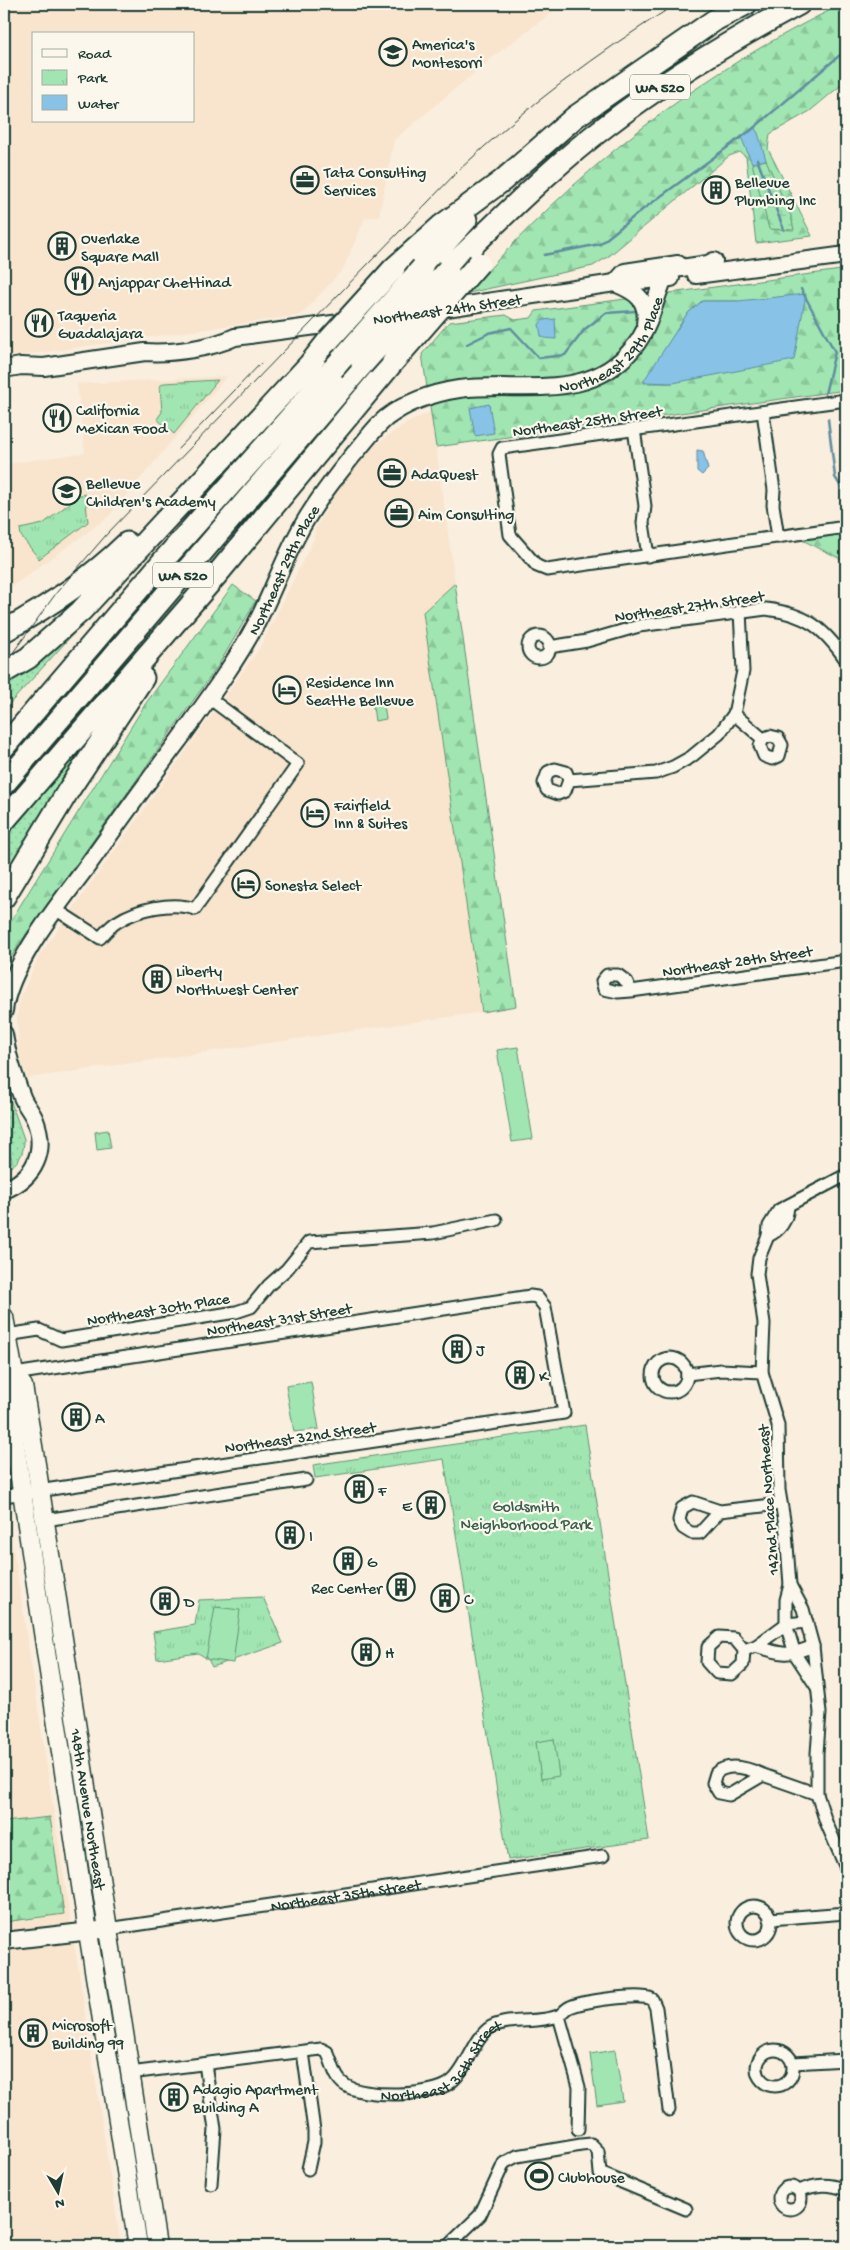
<svg xmlns="http://www.w3.org/2000/svg" width="850" height="2250" viewBox="0 0 850 2250" font-family="'Gochi Hand',sans-serif">
<style>
.built{fill:#f9e4ce;fill-rule:evenodd}
.grass{fill:url(#grass-dots);stroke:#609273}
.forest{fill:url(#forest-firs);stroke:#609273;fill-rule:evenodd}
.wetland{fill:url(#wetland-marsh);stroke:#609273}
.park{fill:url(#park-tufts);stroke:#609273}
.garden{fill:#a1e6b2;stroke:#609273}
.water{fill:#88c2e7;stroke:#5e8d9f}
.lines{fill:none;stroke-linecap:round;stroke-linejoin:round}
.stream{stroke:#5e8d9f;stroke-width:2.5}
.street-casing{stroke:#1f3d34;stroke-width:15}
.secondary-casing{stroke:#1f3d34;stroke-width:20}
.primary-casing{stroke:#1f3d34;stroke-width:21}
.highway-casing{stroke:#1f3d34;stroke-width:25}
.street{stroke:#fbf7ec;stroke-width:11}
.secondary{stroke:#fbf7ec;stroke-width:16}
.primary{stroke:#fbf7ec;stroke-width:18}
.highway{stroke:#fbf7ec;stroke-width:21}
.tram{stroke:#1f3d34;stroke-width:1}
.highway-bridge-casing{stroke:#1f3d34;stroke-width:25;stroke-linecap:butt}
.highway-bridge{stroke:#fbf7ec;stroke-width:21}
.labels{text-anchor:middle;stroke-width:4.5;stroke-linejoin:round;paint-order:stroke}
.shield{fill:#fbf7ec;stroke:#61756b;stroke-width:1}
.shield-label{font-size:15px;font-weight:bold;fill:#1f3d34}
.poi-label{font-size:16px;fill:#1f3d34;stroke:#fbf7ec;text-anchor:start}
.street-label{font-size:16px;fill:#1f3d34;stroke:#fbf7ec}
.park-label{font-size:16px;fill:#395f4d;stroke:#fbf7ec}
</style>
<defs>
<pattern id="grass-dots" width="8" height="8" patternUnits="userSpaceOnUse" patternTransform="scale(1.25)"><rect width="8" height="8" fill="#a1e6b2"/><path d="M2 2h.1M6 6h.1" fill="none" stroke="#8ac69a" stroke-width="1.8" stroke-linecap="round"/></pattern>
<pattern id="forest-firs" width="22" height="20" patternUnits="userSpaceOnUse" patternTransform="scale(1.25)"><rect width="22" height="20" fill="#a1e6b2"/><path d="M5 1l3.5 6h-7zM16 11l3.5 6h-7z" fill="#8ac69a"/></pattern>
<pattern id="wetland-marsh" width="20" height="14" patternUnits="userSpaceOnUse" patternTransform="scale(1.25)"><rect width="20" height="14" fill="#a1e6b2"/><path d="M1 5h8M5 5V1M11 12h8M15 12V8" fill="none" stroke="#8ac69a"/></pattern>
<pattern id="park-tufts" width="24" height="20" patternUnits="userSpaceOnUse" patternTransform="scale(1.25)"><rect width="24" height="20" fill="#a1e6b2"/><path d="M3 7l-1-3M5 7V3M7 7l1-3M15 17l-1-3M17 17v-4M19 17l1-3" fill="none" stroke="#8ac69a"/></pattern>
</defs>
<rect width="100%" height="100%" fill="#faeede"/>
<filter id="ink" filterUnits="userSpaceOnUse"><feTurbulence type="fractalNoise" baseFrequency=".02" numOctaves="2"/><feDisplacementMap in="SourceGraphic" scale="10" xChannelSelector="R" yChannelSelector="G"/><feConvolveMatrix kernelMatrix="1 2 1 2 8 2 1 2 1" color-interpolation-filters="sRGB"/></filter>
<g filter="url(#ink)">
<path class="built" d="M 4,4 L 563,4 L 498,53 L 394,140 L 379,216 L 365,218 L 343,269 L 301,315 L 4,358 ZM 34,34 L 194,34 L 194,121 L 34,121 Z
M 227,376 L 107,518 L 4,592 L 4,464 L 85,453 L 77,384 Z
M 431,412 L 455,583 L 423,612 L 482,1012 L 28,1078 L 20,1058 L 17,1020 L 20,998 L 39,956 L 259,649 L 314,539 L 315,529 L 343,482 L 377,444 L 405,424 Z
M 4,1501 L 6,1502 L 121,2246 L 4,2246 Z"/>
<path class="grass" d="M 264,424 L 4,710 L 4,681 Z
M 141,669 L 4,882 L 4,837 Z
M 4,1082 L 24,1139 C 24,1151 21,1160 11,1167 L 9,1165 L 12,1160 L 11,1156 L 7,1153 Z"/>
<path class="forest" d="M 843,4 L 846,4 L 846,81 L 810,111 L 770,134 L 768,149 L 812,236 L 756,243 L 746,157 L 740,152 L 729,156 L 609,256 L 593,266 L 468,293 C 571,174 701,71 843,4 Z
M 841,270 L 846,301 L 846,390 L 436,447 L 422,354 L 449,322 L 506,315 L 515,320 L 531,318 L 536,311 ZM 702,301 L 738,301 L 673,383 L 644,383 L 687,314 Z
M 846,531 L 846,565 L 841,559 L 798,538 Z
M 455,583 L 516,1006 L 482,1012 L 423,612 Z
M 233,585 L 256,601 L 218,666 L 27,933 L 9,960 L 4,975 L 4,933 L 18,909 L 146,703 Z
M 50,1817 L 64,1914 L 4,1922 L 4,1822 Z"/>
<path class="wetland" d="M 766,160 L 791,216 L 794,230 L 769,229 L 752,163 Z"/>
<path class="park" d="M 218,380 L 174,434 L 157,419 L 162,412 L 160,386 L 164,383 Z
M 85,494 L 88,522 L 39,559 L 21,536 L 20,529 L 43,524 L 80,495 Z
M 108,1130 L 111,1148 L 97,1150 L 95,1132 Z
M 585,1425 L 649,1840 L 508,1860 L 444,1459 L 315,1478 L 313,1465 Z
M 263,1597 L 283,1643 L 212,1667 L 208,1659 L 198,1653 L 157,1659 L 153,1632 L 195,1625 L 199,1600 Z"/>
<path class="garden" d="M 383,697 L 386,719 L 375,721 L 372,699 Z
M 518,1047 L 533,1139 L 512,1142 L 497,1050 Z
M 311,1382 L 319,1429 L 294,1432 L 286,1386 Z
M 215,1607 L 240,1610 L 233,1663 L 206,1659 Z
M 554,1739 L 559,1776 L 541,1779 L 536,1742 Z
M 615,2050 L 623,2101 L 597,2105 L 590,2054 Z"/>
<path class="water" d="M 754,127 L 758,133 L 766,160 L 752,163 L 741,137 Z
M 806,294 L 794,360 L 673,383 L 643,382 L 687,314 L 702,301 L 738,301 Z
M 555,319 L 556,339 L 544,338 L 541,336 L 539,324 L 543,320 Z
M 489,404 L 494,433 L 475,436 L 470,408 Z
M 697,450 L 703,451 L 708,469 L 702,475 L 697,471 Z"/>
<g class="lines">
<path class="stream" d="M 749,132 L 846,50
M 757,159 L 784,230
M 544,255 L 600,244 L 642,210 L 747,133
M 801,289 L 835,352 L 825,394
M 467,344 L 489,333 L 511,328 L 539,358 L 565,355 L 585,329 L 606,313 L 636,311
M 828,419 L 835,477 L 846,495"/>
<g class="street-casing">
<g id="street">
<path d="M 846,400 L 502,448 L 499,454 L 510,535 L 537,566 L 547,570 L 846,527"/>
<path d="M 763,412 L 774,490 L 773,505 L 778,537"/>
<path d="M 634,429 L 645,506 L 643,523 L 648,556"/>
<circle cx="539" cy="647" r="11"/>
<path d="M 549,647 L 587,641 L 639,626 L 766,609 C 806,614 823,627 846,660"/>
<path d="M 734,714 L 763,739 L 760,746 L 764,756 L 772,759 L 779,756 L 782,745 L 778,738 L 770,736 L 763,739"/>
<path d="M 569,780 L 565,791 L 558,794 L 547,790 L 544,783 L 548,772 L 555,769 L 566,772 L 569,780 L 656,773 L 673,767 L 691,757 L 719,734 L 734,714 L 743,671 L 740,611"/>
<path d="M 55,909 L 100,938 C 105,933 110,926 117,922 C 137,909 172,901 195,909 L 298,764 L 209,698"/>
<path d="M 631,991 L 627,982 L 618,975 L 607,975 L 602,981 L 604,989 L 618,992 L 631,991 L 846,961"/>
<path d="M 768,1236 C 781,1230 787,1220 788,1206"/>
<path d="M 7,1335 L 39,1330 L 61,1340 L 236,1312 L 251,1307 L 269,1285 L 287,1269 L 309,1242 L 433,1233 L 496,1220"/>
<circle cx="670" cy="1375" r="17"/>
<path d="M 687,1374 L 721,1370 L 762,1372"/>
<path d="M 4,1496 L 564,1413 L 545,1307 L 537,1297 L 530,1296 L 14,1374"/>
<path d="M 720,1511 L 693,1502 L 682,1508 L 679,1520 L 683,1528 L 691,1533 L 700,1533 L 720,1511 L 780,1504"/>
<path d="M 45,1520 L 306,1480"/>
<path d="M 790,1585 L 803,1609 L 813,1646 L 820,1713 L 817,1753 L 817,1794 L 826,1822 L 846,1868"/>
<path d="M 756,1646 C 781,1654 788,1657 813,1646"/>
<path d="M 744,1650 L 743,1664 L 732,1674 L 717,1673 L 707,1662 L 708,1647 L 719,1637 L 734,1638 L 744,1650 L 756,1646 L 786,1624 L 807,1622"/>
<path d="M 816,1686 L 795,1654 L 786,1624 L 786,1600 L 790,1585 L 786,1532 L 779,1490 L 778,1425 L 762,1372 L 764,1323 L 757,1274 L 759,1258 L 768,1236 L 769,1226 L 779,1210 L 846,1175"/>
<path d="M 763,1775 C 750,1769 729,1762 716,1773 L 713,1783 L 719,1793 L 729,1795 L 763,1775 L 817,1794"/>
<circle cx="754" cy="1923" r="17"/>
<path d="M 770,1919 L 846,1913"/>
<path id="s1" d="M 108,1929 L 603,1856"/>
<path d="M 559,2016 L 579,2087 L 578,2129"/>
<circle cx="775" cy="2068" r="18"/>
<path d="M 303,2052 L 314,2130 L 314,2142 L 308,2169"/>
<path d="M 793,2063 L 846,2060"/>
<path d="M 205,2064 L 215,2129 L 211,2184"/>
<path id="s2" d="M 130,2073 L 321,2049 L 327,2052 C 333,2063 334,2078 345,2085 C 363,2098 433,2097 451,2082 C 467,2070 474,2037 491,2027 C 511,2017 538,2024 558,2016 C 562,2015 565,2009 570,2007 C 583,2001 639,1993 652,1999 L 656,2008 L 669,2110"/>
<circle cx="790" cy="2198" r="11"/>
<path d="M 799,2191 C 816,2184 829,2183 846,2190"/>
<path d="M 448,2246 L 480,2215 L 504,2163 L 517,2156 L 581,2145 L 591,2144 L 598,2151 L 600,2173 L 686,2209"/>
</g>
</g>
<g class="secondary-casing">
<g id="secondary">
<path d="M 696,275 L 846,255"/>
<path d="M 615,283 L 625,272 L 678,264"/>
<path d="M 617,284 C 637,292 649,301 645,324"/>
<path d="M 433,310 L 615,283 L 671,278"/>
<path d="M 4,369 L 21,366 L 44,367 L 145,352 C 171,354 212,348 235,337 L 384,317"/>
<path id="s3" d="M 4,1011 C 9,965 60,903 88,865 C 118,823 148,781 179,740 C 206,702 234,665 256,624 C 273,592 285,555 304,523 C 318,499 336,476 354,454 C 364,443 374,428 386,418 C 407,402 433,393 459,389 C 522,381 588,404 634,347 C 653,324 654,295 668,270 L 708,264 L 714,261"/>
<path d="M 4,1034 C 7,1056 14,1076 22,1097 C 25,1105 32,1112 35,1120 C 47,1151 35,1178 4,1190"/>
<path d="M 4,1941 L 108,1929"/>
</g>
</g>
<g class="primary-casing">
<g id="primary">
<path id="s4" d="M 4,1317 L 14,1374 L 23,1386 L 36,1464 L 157,2246"/>
<path d="M 14,1374 L 7,1386 L 15,1445 L 88,1932 L 138,2246"/>
</g>
</g>
<g class="highway-casing">
<path id="highway" d="M 394,268 L 441,226 L 502,181 L 575,117 L 715,20 L 746,4
M 422,268 L 466,220
M 448,269 C 499,221 550,168 606,126 C 667,79 732,40 799,4
M 4,631 C 48,607 91,578 127,543
M 4,672 L 28,658 L 81,611 L 309,365 L 328,341
M 4,747 L 163,561 L 333,369
M 4,784 L 362,365
M 4,821 L 219,572 L 393,362
M 4,897 L 68,791 L 143,678"/>
</g>
<use href="#street" class="street"/>
<use href="#secondary" class="secondary"/>
<use href="#primary" class="primary"/>
<use href="#highway" class="highway"/>
<path class="tram" d="M 178,449 L 263,361
M 4,665 L 57,592 L 107,534 L 458,171 C 524,108 598,53 676,4"/>
<g class="highway-bridge-casing">
<path id="highway-bridge" d="M 328,341 L 394,268
M 393,362 L 479,263
M 362,365 L 448,269
M 333,369 L 422,268"/>
</g>
<use href="#highway-bridge" class="highway-bridge"/>
</g>
</g>
<defs>
<g id="school-ring" transform="scale(1.4375)"><circle r="9.5" fill="#fbf7ec" stroke="#1f3d34" stroke-width="1.5"/><path d="M0-5L7-2L0 1L-7-2ZM-4 1L0 2.5L4 1V4Q0 6-4 4Z" fill="#1f3d34"/></g>
<g id="office-ring" transform="scale(1.4375)"><circle r="9.5" fill="#fbf7ec" stroke="#1f3d34" stroke-width="1.5"/><path d="M-6-3h4V-5.5h4V-3h4V5H-6ZM-1-4.5V-3h2v-1.5ZM-6 0V1H6V0Z" fill="#1f3d34"/></g>
<g id="building-ring" transform="scale(1.4375)"><circle r="9.5" fill="#fbf7ec" stroke="#1f3d34" stroke-width="1.5"/><path d="M-4-6H4V6H1V3H-1V6H-4ZM-2.5-4.3h1.7v1.8h-1.7ZM.8-4.3h1.7v1.8H.8ZM-2.5-1h1.7V.8h-1.7ZM.8-1h1.7V.8H.8Z" fill="#1f3d34"/></g>
<g id="restaurant-ring" transform="scale(1.4375)"><circle r="9.5" fill="#fbf7ec" stroke="#1f3d34" stroke-width="1.5"/><path d="M-5-6h1v4h1v-4h1v4h1v-4h1v5L-1.5 .5V6h-2V.5L-5-1ZM5-6V6H3V1.5H1.5Q1.5-4 5-6Z" fill="#1f3d34"/></g>
<g id="hotel-ring" transform="scale(1.4375)"><circle r="9.5" fill="#fbf7ec" stroke="#1f3d34" stroke-width="1.5"/><path d="M-6-4.5h1.5V1H6V5H4.5V3h-9V5H-6ZM-4 0a1.8 1.8 0 1 1 3.6 0ZM.5 0V-2.5h3Q6-2.5 6 0Z" fill="#1f3d34"/></g>
<g id="stadium-ring" transform="scale(1.4375)"><circle r="9.5" fill="#fbf7ec" stroke="#1f3d34" stroke-width="1.5"/><path d="M0-5a6.5 5 0 1 0 0 10a6.5 5 0 1 0 0-10ZM-3.5-1.8h7v3.6h-7Z" fill="#1f3d34"/></g>
</defs>
<g fill-rule="evenodd">
<use href="#school-ring" x="393" y="52"/>
<use href="#office-ring" x="305" y="180"/>
<use href="#building-ring" x="716" y="190"/>
<use href="#building-ring" x="62" y="246"/>
<use href="#restaurant-ring" x="79" y="281"/>
<use href="#restaurant-ring" x="39" y="323"/>
<use href="#restaurant-ring" x="57" y="418"/>
<use href="#office-ring" x="392" y="473"/>
<use href="#school-ring" x="67" y="491"/>
<use href="#office-ring" x="399" y="513"/>
<use href="#hotel-ring" x="287" y="690"/>
<use href="#hotel-ring" x="315" y="813"/>
<use href="#hotel-ring" x="246" y="884"/>
<use href="#building-ring" x="157" y="979"/>
<use href="#building-ring" x="457" y="1349"/>
<use href="#building-ring" x="520" y="1375"/>
<use href="#building-ring" x="76" y="1417"/>
<use href="#building-ring" x="359" y="1489"/>
<use href="#building-ring" x="431" y="1505"/>
<use href="#building-ring" x="290" y="1535"/>
<use href="#building-ring" x="348" y="1561"/>
<use href="#building-ring" x="401" y="1587"/>
<use href="#building-ring" x="445" y="1598"/>
<use href="#building-ring" x="165" y="1601"/>
<use href="#building-ring" x="366" y="1652"/>
<use href="#building-ring" x="33" y="2033"/>
<use href="#building-ring" x="174" y="2097"/>
<use href="#stadium-ring" x="539" y="2176"/>
</g>
<g class="labels">
<g class="shield">
<rect x="630" y="74.5" width="60" height="25" rx="4"/>
<rect x="153" y="562.5" width="60" height="25" rx="4"/>
</g>
<g class="shield-label">
<text x="660" y="92">WA 520</text>
<text x="183" y="580">WA 520</text>
</g>
<g class="poi-label">
<text x="412" y="49">America's<tspan x="412" dy="18">Montesorri</tspan></text>
<text x="324" y="177">Tata Consulting<tspan x="324" dy="18">Services</tspan></text>
<text x="735" y="187">Bellevue<tspan x="735" dy="18">Plumbing Inc</tspan></text>
<text x="81" y="243">Overlake<tspan x="81" dy="18">Square Mall</tspan></text>
<text x="98" y="287">Anjappar Chettinad</text>
<text x="58" y="320">Taqueria<tspan x="58" dy="18">Guadalajara</tspan></text>
<text x="76" y="415">California<tspan x="76" dy="18">Mexican Food</tspan></text>
<text x="411" y="479">AdaQuest</text>
<text x="86" y="488">Bellevue<tspan x="86" dy="18">Children's Academy</tspan></text>
<text x="418" y="519">Aim Consulting</text>
<text x="306" y="687">Residence Inn<tspan x="306" dy="18">Seattle Bellevue</tspan></text>
<text x="334" y="810">Fairfield<tspan x="334" dy="18">Inn &amp; Suites</tspan></text>
<text x="265" y="890">Sonesta Select</text>
<text x="176" y="976">Liberty<tspan x="176" dy="18">Northwest Center</tspan></text>
<text x="476" y="1355">J</text>
<text x="539" y="1381">K</text>
<text x="95" y="1423">A</text>
<text x="378" y="1495">F</text>
<text x="412" y="1511" text-anchor="end">E</text>
<text x="309" y="1541">I</text>
<text x="367" y="1567">G</text>
<text x="382" y="1593" text-anchor="end">Rec Center</text>
<text x="464" y="1604">C</text>
<text x="184" y="1607">D</text>
<text x="385" y="1658">H</text>
<text x="52" y="2030">Microsoft<tspan x="52" dy="18">Building 99</tspan></text>
<text x="193" y="2094">Adagio Apartment<tspan x="193" dy="18">Building A</tspan></text>
<text x="558" y="2182">Clubhouse</text>
</g>
<g class="street-label">
<text transform="translate(447 308) rotate(-8)" y="6">Northeast 24th Street</text>
<text dy="6" stroke="none"><textPath href="#s3" startOffset="960">Northeast 29th Place</textPath></text>
<text transform="translate(587 420) rotate(-8)" y="6">Northeast 25th Street</text>
<text dy="6" stroke="none"><textPath href="#s3" startOffset="525">Northeast 29th Place</textPath></text>
<text transform="translate(689 605) rotate(-8)" y="6">Northeast 27th Street</text>
<text transform="translate(737 960) rotate(-8)" y="6">Northeast 28th Street</text>
<text transform="translate(158 1308) rotate(-9)" y="6">Northeast 30th Place</text>
<text transform="translate(279 1318) rotate(-9)" y="6">Northeast 31st Street</text>
<text transform="translate(300 1436) rotate(-8)" y="6">Northeast 32nd Street</text>
<text transform="translate(767 1500) rotate(-94)" y="6">142nd Place Northeast</text>
<text dy="6" stroke="none"><textPath href="#s4" startOffset="501">148th Avenue Northeast</textPath></text>
<text dy="6" stroke="none"><textPath href="#s1" startOffset="240">Northeast 35th Street</textPath></text>
<text dy="6" stroke="none"><textPath href="#s2" startOffset="350">Northeast 36th Street</textPath></text>
</g>
<g class="park-label">
<text x="526" y="1511">Goldsmith<tspan x="526" dy="18">Neighborhood Park</tspan></text>
</g>
</g>
<rect width="850" height="2250" fill="none" stroke="#fbf7ec" stroke-width="20"/>
<rect x="10" y="10" width="830" height="2230" fill="none" stroke="#1f3d34" stroke-width="2" filter="url(#ink)"/>
<rect x="32" y="32" width="162" height="90" fill="#fbf7ec" stroke="#a3ada2"/>
<rect x="42" y="49" width="25" height="8" fill="#fbf7ec" stroke="#a3ada2"/>
<text x="78" y="58" font-size="15" fill="#1f3d34">Road</text>
<rect x="42" y="70" width="25" height="15" fill="url(#park-tufts)" stroke="#a3ada2"/>
<text x="78" y="82" font-size="15" fill="#1f3d34">Park</text>
<rect x="42" y="95" width="25" height="15" fill="#88c2e7" stroke="#a3ada2"/>
<text x="78" y="108" font-size="15" fill="#1f3d34">Water</text>
<g transform="translate(58 2192) rotate(171)" stroke="#fbf7ec" stroke-width="4" paint-order="stroke">
<path d="M0-4L9 19L0 12L-9 19Z" fill="#1f3d34"/>
<text y="-8" font-size="14" font-weight="bold" text-anchor="middle" fill="#1f3d34">N</text>
</g>
</svg>
